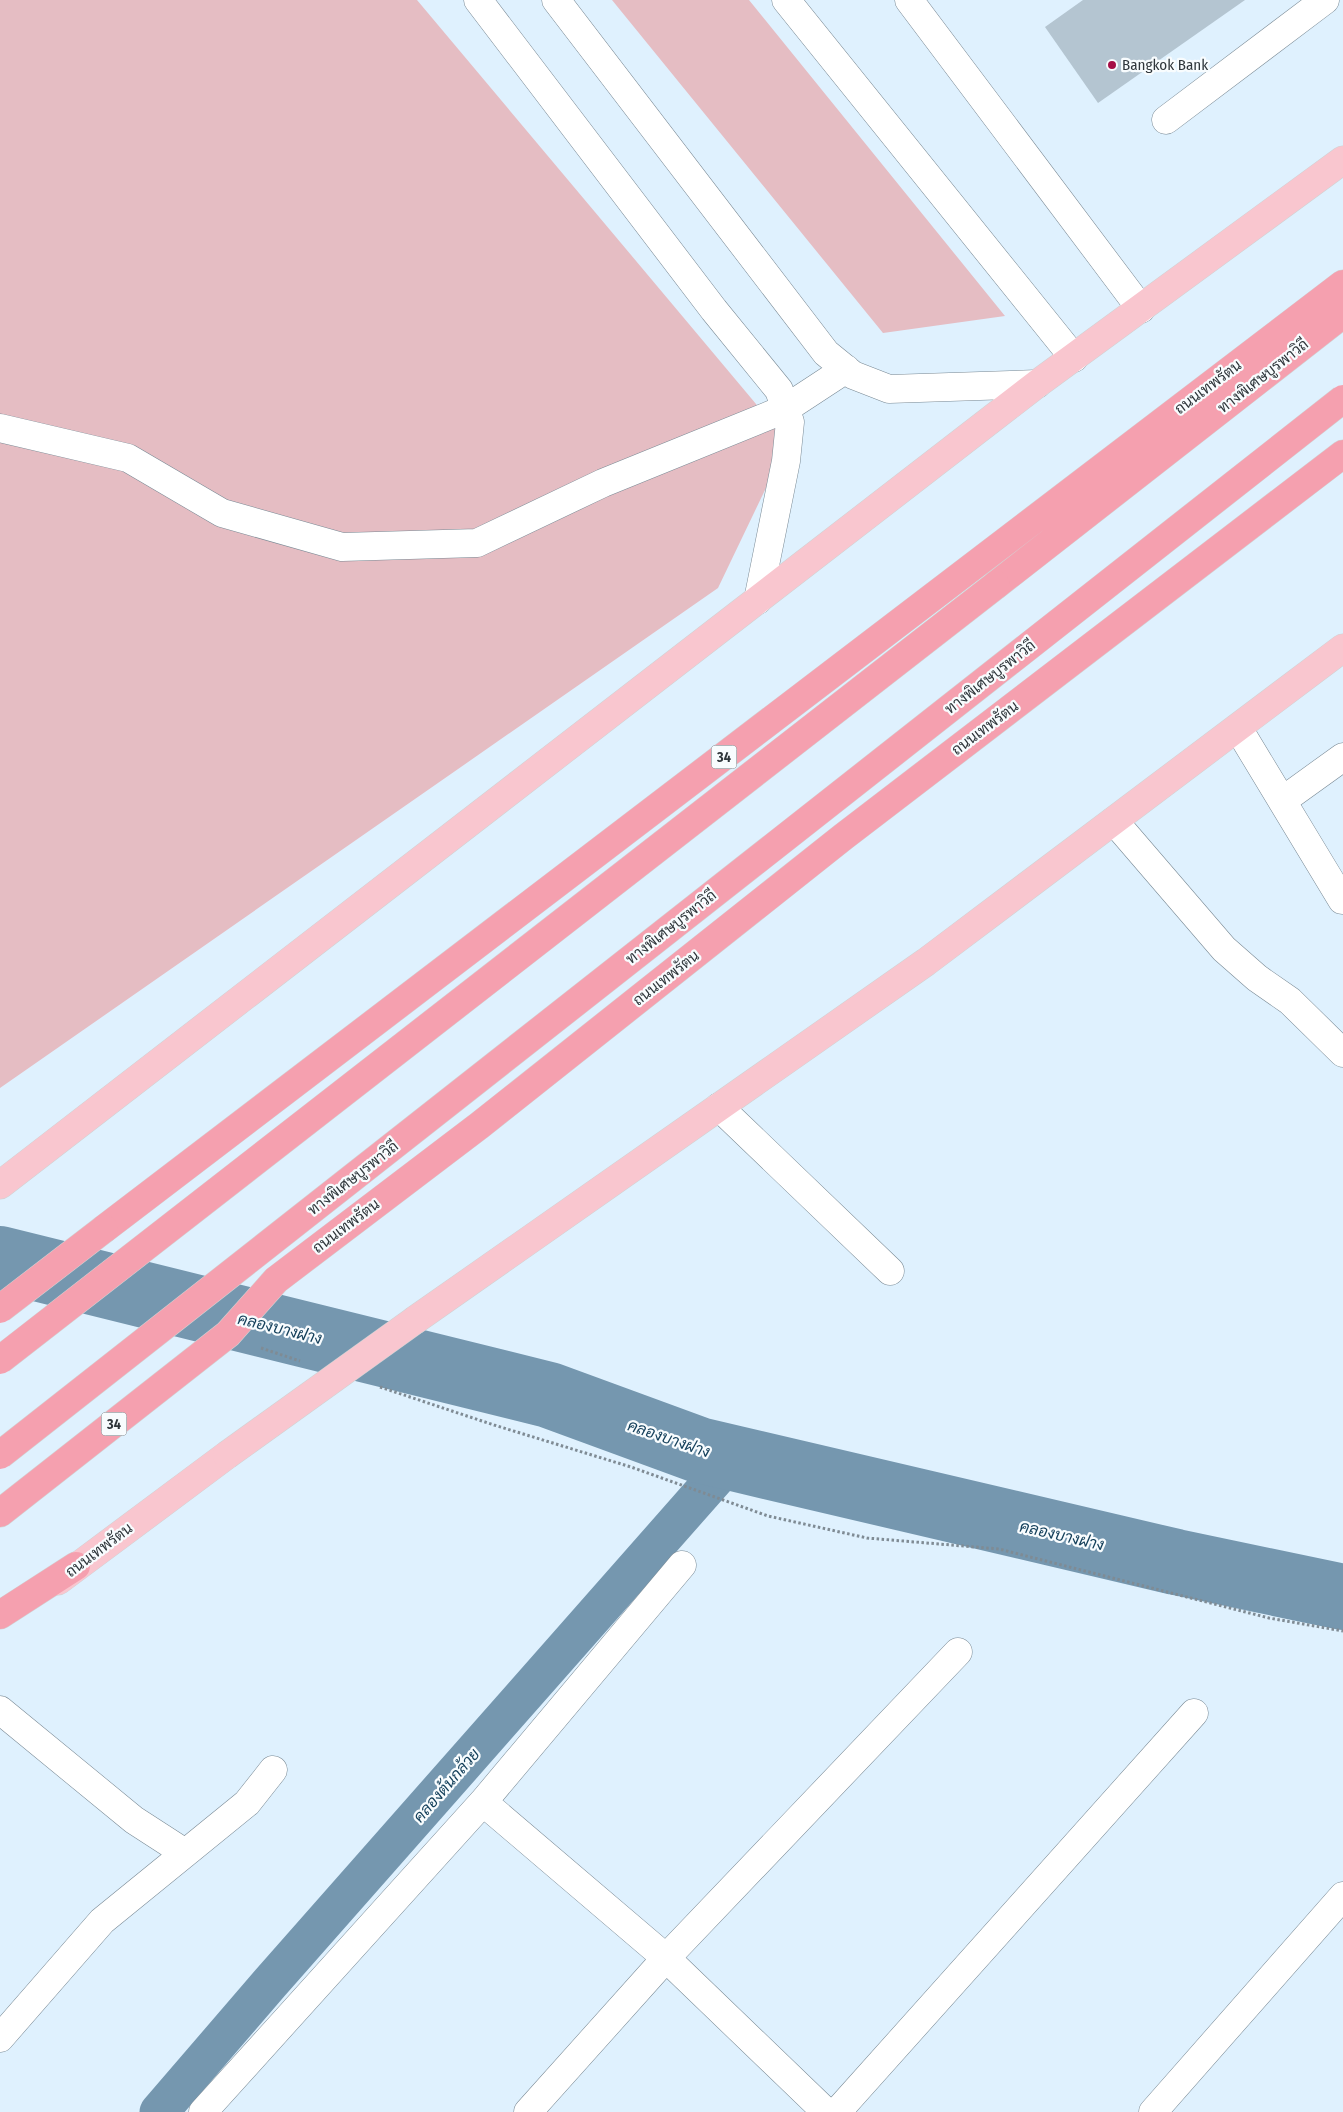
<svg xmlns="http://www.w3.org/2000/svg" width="1343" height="2112" viewBox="0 0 1343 2112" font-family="'Fira Sans Condensed',Sarabun,sans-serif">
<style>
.green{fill:#e5bdc3}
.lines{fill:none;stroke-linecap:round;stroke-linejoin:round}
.canal{stroke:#7597af;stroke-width:39}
.river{stroke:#7597af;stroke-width:66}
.building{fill:#b4c5d1}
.minor-casing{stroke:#798994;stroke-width:29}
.major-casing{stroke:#d1d3d4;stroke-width:29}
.highway-casing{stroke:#d1d3d4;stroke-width:29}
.path{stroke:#7f8b94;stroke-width:3;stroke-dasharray:2.5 2.5;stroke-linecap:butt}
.minor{stroke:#fff;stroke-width:28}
.major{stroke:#f9c6cf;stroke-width:28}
.highway{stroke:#f5a0af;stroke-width:28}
.major-bridge-casing{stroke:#d1d3d4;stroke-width:29;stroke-linecap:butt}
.highway-bridge-casing{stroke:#d1d3d4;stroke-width:29;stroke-linecap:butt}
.major-bridge{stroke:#f9c6cf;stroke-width:28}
.highway-bridge{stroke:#f5a0af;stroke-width:28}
.poi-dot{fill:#a50e46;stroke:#f8fcfe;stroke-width:2}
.labels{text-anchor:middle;stroke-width:4.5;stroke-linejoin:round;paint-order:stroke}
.shield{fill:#f8fcfe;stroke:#6b7176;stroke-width:1}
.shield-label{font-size:14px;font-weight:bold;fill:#2f363b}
.poi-label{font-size:15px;fill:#2f363b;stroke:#f8fcfe;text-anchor:start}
.street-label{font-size:15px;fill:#2f363b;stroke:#f8fcfe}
.water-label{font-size:16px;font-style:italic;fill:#133f5a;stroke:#f8fcfe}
</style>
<rect width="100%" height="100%" fill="#dff1fe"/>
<path class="green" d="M 0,0 L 417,0 L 788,442 L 718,588 L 0,1088 Z
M 612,0 L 749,0 L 1005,316 L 883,333 Z"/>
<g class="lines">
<path class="canal" d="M 159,2112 L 270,1983 L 733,1458"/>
<path class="river" d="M 0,1259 L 549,1395 L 699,1450 L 733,1458 L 1176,1562 L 1343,1597"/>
</g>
<path class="building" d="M 1083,0 L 1245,0 L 1098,103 L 1045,27 Z"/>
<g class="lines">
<g class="minor-casing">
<path id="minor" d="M 478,0 L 714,310 L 779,390 L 790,422 L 786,461 L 758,600
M 556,0 L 826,353 L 853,375 L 889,389 L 1037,384
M 786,0 L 1074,358
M 909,0 L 1141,309
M 1166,120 L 1325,0
M 0,428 L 128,458 L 222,513 L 342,547 L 477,543 L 603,483 L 785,409 L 846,369
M 1238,728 L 1342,900
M 1282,801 L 1343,757
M 1114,821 L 1224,949 L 1257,978 L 1290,1001 L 1343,1053
M 719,1107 L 890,1271
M 0,1710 L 134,1820 L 185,1853
M 483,1802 L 666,1958 L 826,2112
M 0,2038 L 102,1921 L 247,1803 L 273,1770
M 203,2112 L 483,1802 L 682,1565
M 528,2112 L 666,1958 L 958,1652
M 837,2112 L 1194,1713
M 1153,2112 L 1343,1896"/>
</g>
<g class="major-casing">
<path id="major" d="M 0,1185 L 1037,384 L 1343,160
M 415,1320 L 926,962 L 1343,648
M 58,1581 L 227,1455"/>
</g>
<g class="highway-casing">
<path id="highway" d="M 996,585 L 1343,314
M 104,1229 L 1343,284
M 0,1513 L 228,1334 L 276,1280 L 480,1125 L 843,837 L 1343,454
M 0,1615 L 76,1566"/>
</g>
<path class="path" d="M 261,1348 L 300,1361
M 380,1387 L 494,1425 L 631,1467 L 768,1516 L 867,1538 L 999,1549 L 1269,1618 L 1343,1631"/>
<use href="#minor" class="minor"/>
<use href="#major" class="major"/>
<use href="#highway" class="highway"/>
<g class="major-bridge-casing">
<path id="major-bridge" d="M 227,1455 L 415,1320"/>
</g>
<g class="highway-bridge-casing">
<path id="highway-bridge" d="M 0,1309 L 104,1229
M 0,1360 L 996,585
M 0,1455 L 1343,399"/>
</g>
<use href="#major-bridge" class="major-bridge"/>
<use href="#highway-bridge" class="highway-bridge"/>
</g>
<circle class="poi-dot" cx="1112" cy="65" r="5"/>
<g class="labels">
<g class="shield">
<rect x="711.5" y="745.5" width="25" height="23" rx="4"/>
<rect x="101.5" y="1412.5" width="25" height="23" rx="4"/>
</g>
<g class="shield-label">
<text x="724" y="762">34</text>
<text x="114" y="1429">34</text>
</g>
<g class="poi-label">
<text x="1122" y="70">Bangkok Bank</text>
</g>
<g class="street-label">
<text transform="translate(1263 376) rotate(-38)" y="5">ทางพิเศษบูรพาวิถี</text>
<text transform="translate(1208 387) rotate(-37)" y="5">ถนนเทพรัตน</text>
<text transform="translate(990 677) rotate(-38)" y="5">ทางพิเศษบูรพาวิถี</text>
<text transform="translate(985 728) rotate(-37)" y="5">ถนนเทพรัตน</text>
<text transform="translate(671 927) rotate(-38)" y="5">ทางพิเศษบูรพาวิถี</text>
<text transform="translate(666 978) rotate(-38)" y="5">ถนนเทพรัตน</text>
<text transform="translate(353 1178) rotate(-38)" y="5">ทางพิเศษบูรพาวิถี</text>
<text transform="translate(346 1226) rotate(-37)" y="5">ถนนเทพรัตน</text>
<text transform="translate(99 1550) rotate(-37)" y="5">ถนนเทพรัตน</text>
</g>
<g class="water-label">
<text transform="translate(280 1328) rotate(14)" y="6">คลองบางฝาง</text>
<text transform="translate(669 1438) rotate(19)" y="6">คลองบางฝาง</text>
<text transform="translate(1062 1535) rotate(13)" y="6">คลองบางฝาง</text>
<text transform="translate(446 1785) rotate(-49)" y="6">คลองต้นกล้วย</text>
</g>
</g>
</svg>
